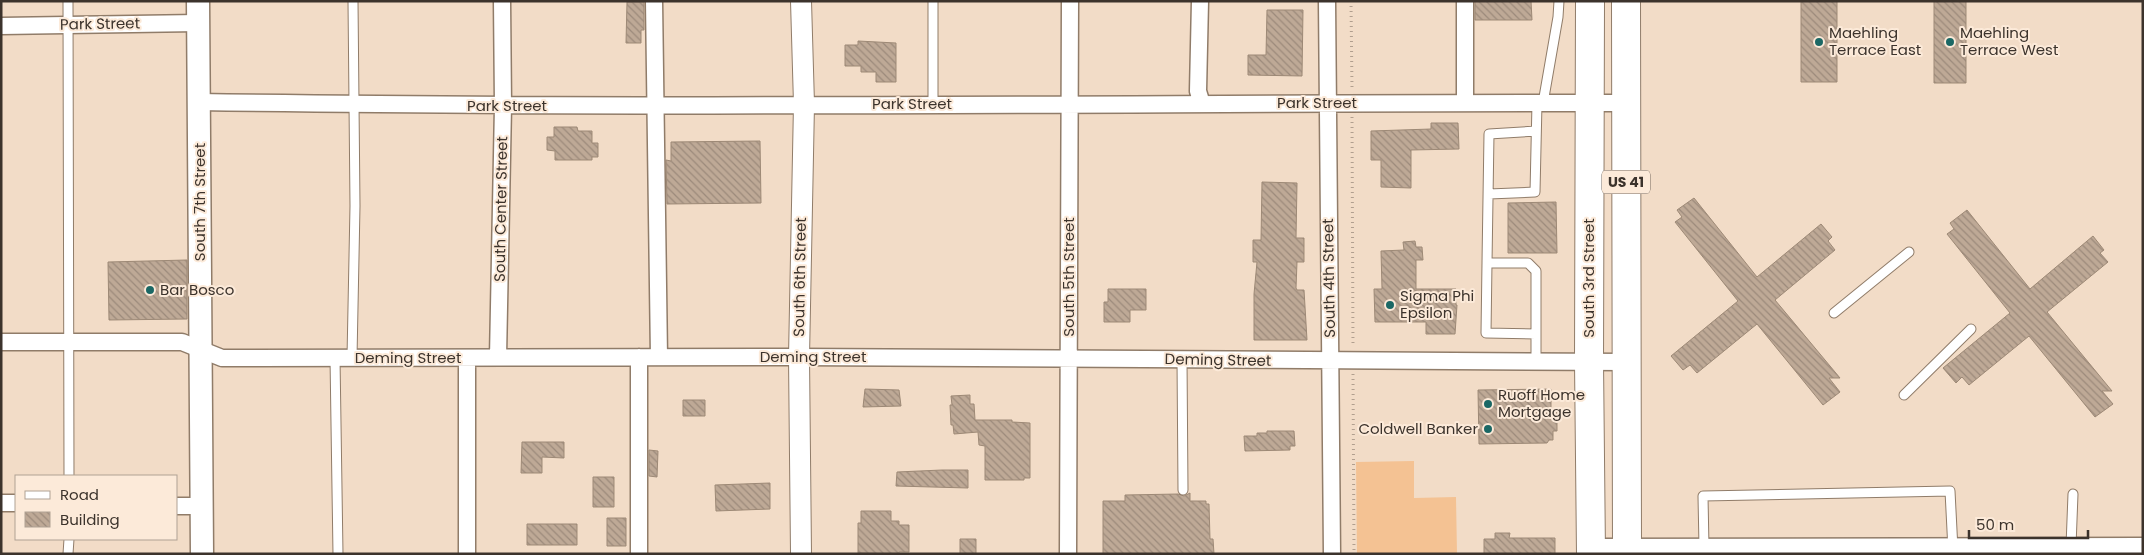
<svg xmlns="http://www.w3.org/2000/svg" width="2144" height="555" viewBox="0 0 2144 555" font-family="Poppins,sans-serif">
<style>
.grass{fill:#f4c293}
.building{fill:url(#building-back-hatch);stroke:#9d8976}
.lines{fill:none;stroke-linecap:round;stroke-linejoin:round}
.service-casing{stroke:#907c69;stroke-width:11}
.minor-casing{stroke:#907c69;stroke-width:19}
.tertiary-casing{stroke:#907c69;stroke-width:22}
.secondary-casing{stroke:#907c69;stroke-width:25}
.trunk-casing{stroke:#907c69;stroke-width:30}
.path{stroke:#b19f8f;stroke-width:3;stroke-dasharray:1 4;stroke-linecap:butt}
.service{stroke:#fff;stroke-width:9}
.minor{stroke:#fff;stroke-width:16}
.tertiary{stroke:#fff;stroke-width:20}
.secondary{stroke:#fff;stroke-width:22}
.trunk{stroke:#fff;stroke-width:28}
.poi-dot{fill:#1b6865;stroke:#fcead9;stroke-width:2}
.labels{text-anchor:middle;stroke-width:4;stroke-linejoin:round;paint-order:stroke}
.shield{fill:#fcead9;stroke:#766a60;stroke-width:1}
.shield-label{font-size:14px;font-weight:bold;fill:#3c332c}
.street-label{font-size:15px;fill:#3c332c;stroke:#fcead9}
.poi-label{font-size:15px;fill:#3c332c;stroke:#fcead9;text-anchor:start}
</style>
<defs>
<pattern id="building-back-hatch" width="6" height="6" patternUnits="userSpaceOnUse" patternTransform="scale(1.25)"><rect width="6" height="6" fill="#bea996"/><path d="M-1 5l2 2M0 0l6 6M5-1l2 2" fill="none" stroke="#9c8a7b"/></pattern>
</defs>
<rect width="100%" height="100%" fill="#f2dcc7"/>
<path class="grass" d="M 1414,461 L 1414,498 L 1456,497 L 1457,554 L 1357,554 L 1356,462 Z"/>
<path class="building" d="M 1475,1 L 1531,1 L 1532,20 L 1475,20 Z
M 1801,1 L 1837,1 L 1837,82 L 1801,82 Z
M 1934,1 L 1966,1 L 1966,83 L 1934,83 Z
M 627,2 L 644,2 L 644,30 L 641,30 L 641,43 L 626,43 Z
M 1267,10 L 1303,10 L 1302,76 L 1248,75 L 1248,55 L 1266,55 Z
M 858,41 L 896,43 L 896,82 L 876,82 L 876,72 L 861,72 L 861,66 L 845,66 L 845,45 L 858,45 Z
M 1431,123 L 1458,123 L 1459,149 L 1411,150 L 1411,188 L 1381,187 L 1381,160 L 1371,160 L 1371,131 L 1431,129 Z
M 554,127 L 577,127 L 578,131 L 592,131 L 592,143 L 598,143 L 598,157 L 592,157 L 592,160 L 555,160 L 555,151 L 547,150 L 547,137 L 554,137 Z
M 760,141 L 761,203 L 667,204 L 666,160 L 671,161 L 671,142 Z
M 1262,182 L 1297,183 L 1296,238 L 1304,238 L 1304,262 L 1297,262 L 1296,288 L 1297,290 L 1304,290 L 1307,340 L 1254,340 L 1254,294 L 1257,262 L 1253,262 L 1253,240 L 1261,240 Z
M 1694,198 L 1757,277 L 1821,224 L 1832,237 L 1828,241 L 1835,250 L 1775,300 L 1840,378 L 1829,378 L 1840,392 L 1823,405 L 1757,324 L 1697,373 L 1690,365 L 1683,370 L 1671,356 L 1738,301 L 1675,222 L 1682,217 L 1677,210 Z
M 1556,202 L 1557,253 L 1508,253 L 1508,203 Z
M 1967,210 L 2030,289 L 2093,236 L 2104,250 L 2100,253 L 2108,262 L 2047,312 L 2112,391 L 2102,391 L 2113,404 L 2095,417 L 2029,336 L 1969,385 L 1962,377 L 1956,383 L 1943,368 L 2010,313 L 1947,234 L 1954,229 L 1950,223 Z
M 1415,241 L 1416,247 L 1422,247 L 1423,260 L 1416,260 L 1416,289 L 1456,289 L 1456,305 L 1457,305 L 1455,334 L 1426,334 L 1426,322 L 1375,322 L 1374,289 L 1382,289 L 1381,251 L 1404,250 L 1403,242 Z
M 187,260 L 187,319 L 109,320 L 108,262 Z
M 1108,289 L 1146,289 L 1146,310 L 1130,310 L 1130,322 L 1104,322 L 1104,302 L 1108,302 Z
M 865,389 L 899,390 L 901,406 L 863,407 Z
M 1551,389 L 1551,410 L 1557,410 L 1557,431 L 1553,431 L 1553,440 L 1549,440 L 1547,443 L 1479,444 L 1478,390 Z
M 970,395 L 970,404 L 974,404 L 975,420 L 1012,420 L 1012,422 L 1030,423 L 1030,478 L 1024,478 L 1024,480 L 985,480 L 985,446 L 979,445 L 978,432 L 954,434 L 953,425 L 951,425 L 950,405 L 952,405 L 951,396 Z
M 683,400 L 705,400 L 705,416 L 683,416 Z
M 1267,431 L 1294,431 L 1295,446 L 1290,446 L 1290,450 L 1245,451 L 1244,436 L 1257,436 L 1257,433 L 1267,433 Z
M 522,442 L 564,442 L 564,458 L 542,457 L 542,473 L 521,473 Z
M 649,450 L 658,451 L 657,477 L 649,476 Z
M 942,470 L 968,470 L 968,488 L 896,486 L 897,472 Z
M 593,477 L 614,477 L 614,507 L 593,507 Z
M 770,483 L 770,509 L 716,511 L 715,485 Z
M 1190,493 L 1190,501 L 1206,501 L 1206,504 L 1209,504 L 1210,539 L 1213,539 L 1214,554 L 1103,554 L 1103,501 L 1125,501 L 1125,495 L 1178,494 L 1184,496 Z
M 861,511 L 891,511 L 891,521 L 899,521 L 899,525 L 909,525 L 909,552 L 899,552 L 899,554 L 858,553 L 858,523 L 861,523 Z
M 607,518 L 626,518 L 626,546 L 607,546 Z
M 527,524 L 577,524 L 577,545 L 527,545 Z
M 1495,533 L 1510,533 L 1509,538 L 1555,538 L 1555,554 L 1484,554 L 1484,539 L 1495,539 Z
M 960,539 L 976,539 L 976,554 L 960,554 Z"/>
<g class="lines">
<g class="service-casing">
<path id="service" d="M 68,1 L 69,476
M 1543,103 L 1558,17 L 1559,1
M 933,104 L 933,1
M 1536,131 L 1489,134 L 1487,263 L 1528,263 L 1536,271 L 1536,360
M 1489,194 L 1535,192 L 1537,103
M 1487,263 L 1486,333 L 1536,334
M 1834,313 L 1909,252
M 335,358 L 338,554
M 352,358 L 355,206 L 353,1
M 1182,359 L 1183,490
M 1904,395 L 1971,329
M 2071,546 L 2073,494
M 1704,547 L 1703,496 L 1950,491 L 1953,550
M 68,554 L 69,539"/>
</g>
<g class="minor-casing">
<path id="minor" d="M 654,1 L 659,357
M 1200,1 L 1198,91 L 1202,104
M 1327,1 L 1332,554
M 1465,1 L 1465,103
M 1,26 L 198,23
M 199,102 C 674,109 1150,103 1625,103
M 1,342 L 182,342 L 222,358 L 799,357 L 1627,362
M 498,357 L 503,106 L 502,1
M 639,357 L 639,554
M 1,503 L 16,503
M 176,506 L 201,506
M 1591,547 L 2143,546
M 467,554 L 467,358
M 1068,554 L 1070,1"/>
</g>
<g class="tertiary-casing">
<path id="tertiary" d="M 801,554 L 799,357 L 804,104 L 801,1"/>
</g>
<g class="secondary-casing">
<path id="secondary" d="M 198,1 L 202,554"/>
</g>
<g class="trunk-casing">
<path id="trunk" d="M 1590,1 L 1589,362 L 1591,554
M 1626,1 L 1627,554"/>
</g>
<path class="path" d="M 1351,1 L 1352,88
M 1352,117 L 1353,346
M 1353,374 L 1354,554"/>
<use href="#service" class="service"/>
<use href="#minor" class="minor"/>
<use href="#tertiary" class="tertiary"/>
<use href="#secondary" class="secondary"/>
<use href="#trunk" class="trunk"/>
</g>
<g class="poi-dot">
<circle cx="1819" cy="42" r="5"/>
<circle cx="1950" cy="42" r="5"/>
<circle cx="150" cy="290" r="5"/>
<circle cx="1390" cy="305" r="5"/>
<circle cx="1488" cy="404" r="5"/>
<circle cx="1488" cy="429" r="5"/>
</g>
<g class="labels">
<rect class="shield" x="1602" y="170.5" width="48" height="23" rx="4"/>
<g class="shield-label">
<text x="1626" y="187">US 41</text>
</g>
<g class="street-label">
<text transform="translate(100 24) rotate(-1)" y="5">Park Street</text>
<text x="1317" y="108">Park Street</text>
<text x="912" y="109">Park Street</text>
<text x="507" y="111">Park Street</text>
<text transform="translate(200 202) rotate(-90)" y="5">South 7th Street</text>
<text transform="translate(501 209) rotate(-89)" y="5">South Center Street</text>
<text transform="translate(800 277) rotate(-89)" y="5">South 6th Street</text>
<text transform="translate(1069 277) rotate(-90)" y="5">South 5th Street</text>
<text transform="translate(1329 278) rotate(-91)" y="5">South 4th Street</text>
<text transform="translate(1589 278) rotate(-90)" y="5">South 3rd Street</text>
<text x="813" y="362">Deming Street</text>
<text x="408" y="363">Deming Street</text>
<text transform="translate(1218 360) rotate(1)" y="5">Deming Street</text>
</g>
<g class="poi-label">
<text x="1829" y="38">Maehling<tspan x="1829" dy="17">Terrace East</tspan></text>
<text x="1960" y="38">Maehling<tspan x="1960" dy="17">Terrace West</tspan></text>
<text x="160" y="295">Bar Bosco</text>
<text x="1400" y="301">Sigma Phi<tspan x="1400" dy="17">Epsilon</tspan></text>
<text x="1498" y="400">Ruoff Home<tspan x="1498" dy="17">Mortgage</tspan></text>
<text x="1478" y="434" text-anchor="end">Coldwell Banker</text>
</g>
</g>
<rect width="2144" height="555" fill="none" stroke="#3c332c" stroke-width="5"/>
<rect x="15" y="475" width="162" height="65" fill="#fcead9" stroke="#afa194"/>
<rect x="25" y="491" width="25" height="8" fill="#ffffff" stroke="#afa194"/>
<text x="60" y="500" font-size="15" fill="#3c332c">Road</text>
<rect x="25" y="512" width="25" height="15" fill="url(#building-back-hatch)" stroke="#afa194"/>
<text x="60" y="525" font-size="15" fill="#3c332c">Building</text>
<path d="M1969 530v8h119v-8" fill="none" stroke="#3c332c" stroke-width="2.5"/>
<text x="1976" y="530" font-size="15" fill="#3c332c" stroke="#fcead9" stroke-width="4" paint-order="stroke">50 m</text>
</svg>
